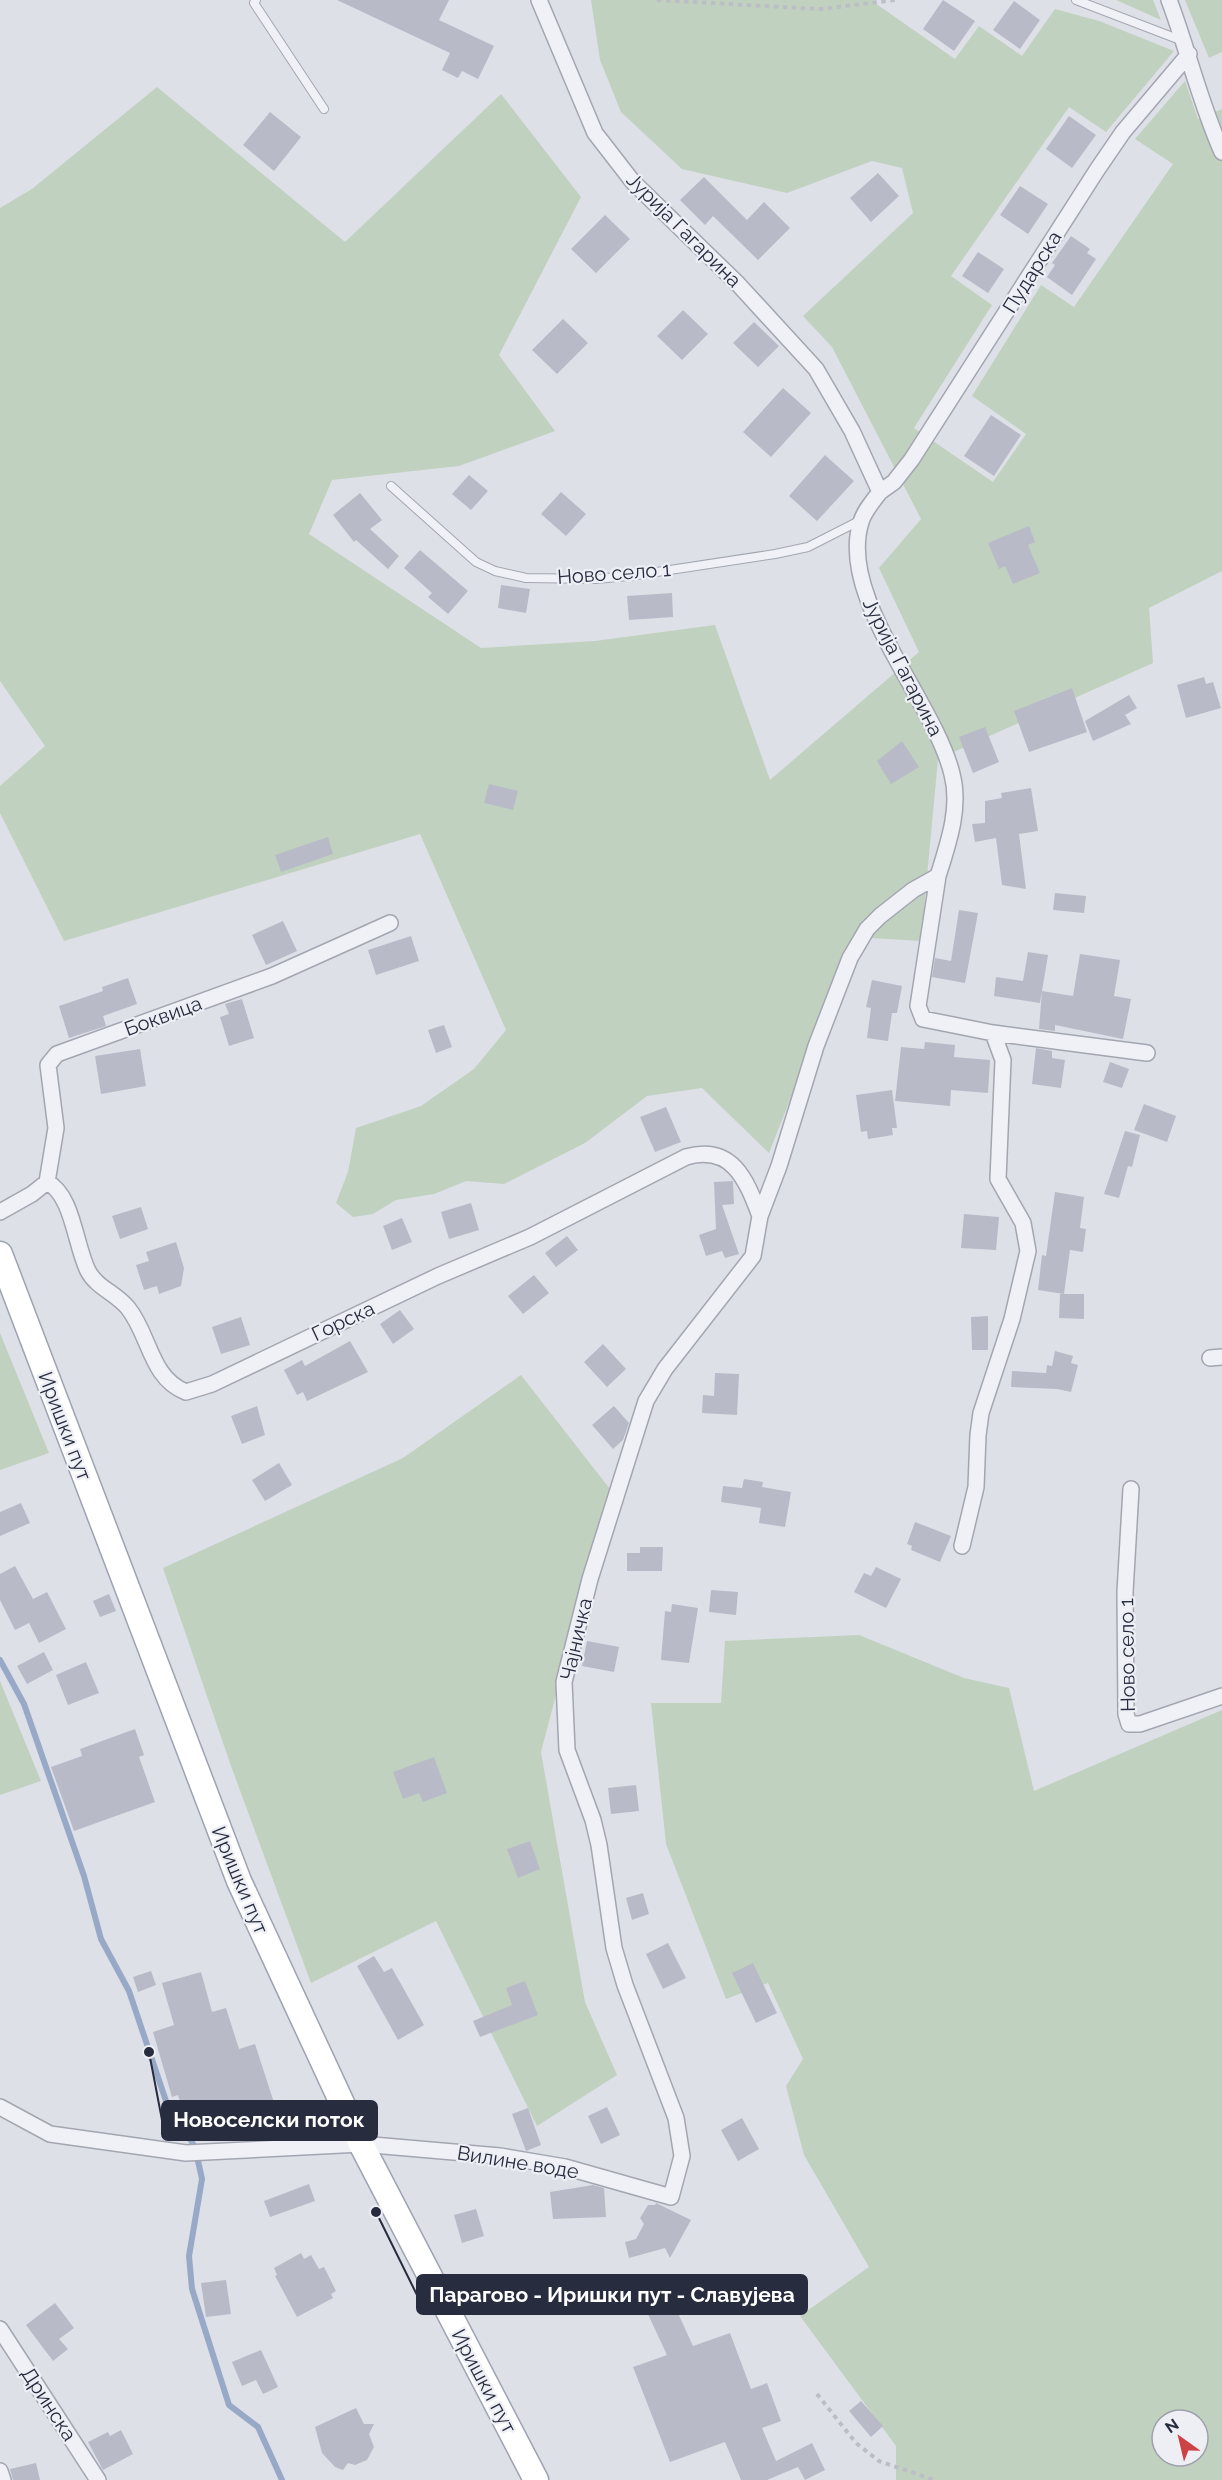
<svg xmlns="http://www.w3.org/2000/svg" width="1222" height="2480" viewBox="0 0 1222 2480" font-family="Raleway,sans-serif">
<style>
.green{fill:#c1d1bf;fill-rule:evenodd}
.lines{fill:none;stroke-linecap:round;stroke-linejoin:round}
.stream{stroke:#98a9c7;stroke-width:6}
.building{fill:#b8bbc7}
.lane-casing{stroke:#a3a6b1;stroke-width:10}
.street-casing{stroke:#a3a6b1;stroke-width:18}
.primary-casing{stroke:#9da3b3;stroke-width:27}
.path{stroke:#bcbec6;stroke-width:4;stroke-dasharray:4.5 4.5;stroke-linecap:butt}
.lane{stroke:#f0f1f6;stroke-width:8}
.street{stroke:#f0f1f6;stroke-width:15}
.primary{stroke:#fff;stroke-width:24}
.labels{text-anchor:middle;stroke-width:4.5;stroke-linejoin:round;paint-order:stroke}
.street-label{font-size:20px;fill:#272c3e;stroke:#edeff5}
.leader{fill:none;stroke:#272c3e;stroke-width:2}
.callout-dot{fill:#272c3e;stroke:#edeff5;stroke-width:2}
.callout{fill:#272c3e;stroke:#272c3e;stroke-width:2}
.callout-label{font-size:21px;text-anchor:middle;font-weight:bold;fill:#fff}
</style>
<rect width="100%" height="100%" fill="#dde0e7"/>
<path class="green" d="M 591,0 L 874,0 L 875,3 L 955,59 L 979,26 L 1022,56 L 1055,9 L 1099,21 L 1174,51 L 1106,132 L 1069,107 L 951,276 L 992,305 L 914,428 L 993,482 L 1026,434 L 972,396 L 1041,285 L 1074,307 L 1173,164 L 1135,139 L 1185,81 L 1198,119 L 1222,109 L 1222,571 L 1149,608 L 1153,663 L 938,759 L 921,941 L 854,937 L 769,1153 L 702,1088 L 647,1096 L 585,1143 L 504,1184 L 466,1181 L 434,1194 L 396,1200 L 373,1214 L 353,1217 L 336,1203 L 348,1172 L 356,1128 L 421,1106 L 474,1069 L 506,1030 L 420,834 L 64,941 L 0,813 L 0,786 L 45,746 L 0,681 L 0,208 L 32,189 L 157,87 L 345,242 L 501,94 L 581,197 L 499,355 L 555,431 L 459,466 L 332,480 L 309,534 L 481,648 L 595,641 L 715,625 L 770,780 L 919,652 L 879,568 L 921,519 L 832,347 L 803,316 L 913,213 L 902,168 L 872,161 L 787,193 L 682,169 L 621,112 L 600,60 Z
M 1116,0 L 1153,0 L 1161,20 Z
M 1185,0 L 1222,0 L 1222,52 L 1209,58 Z
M 0,1333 L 49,1453 L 0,1470 Z
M 521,1375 L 610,1489 L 541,1752 L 585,2002 L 617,2075 L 537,2126 L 436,1921 L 311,1983 L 231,1766 L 163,1568 L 403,1458 Z
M 859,1635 L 964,1678 L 1009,1688 L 1034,1791 L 1222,1710 L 1222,2480 L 896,2480 L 896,2446 L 800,2316 L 869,2267 L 804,2155 L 786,2086 L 803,2059 L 768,1983 L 726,1999 L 666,1844 L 651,1703 L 721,1703 L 725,1641 ZM 1162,2420 L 1198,2420 L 1198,2456 L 1162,2456 Z
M 0,1681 L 41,1781 L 0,1795 Z"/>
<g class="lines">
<path class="stream" d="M 0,1660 L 24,1704 L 84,1876 L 101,1939 L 129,1991 L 166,2101 L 195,2147 L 202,2179 L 189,2256 L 192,2289 L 229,2405 L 258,2427 L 282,2480"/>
</g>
<path class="building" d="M 337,0 L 449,0 L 439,20 L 494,46 L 478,79 L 462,71 L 458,78 L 442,70 L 450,53 Z
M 943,0 L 975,21 L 954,51 L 923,29 Z
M 1014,1 L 1040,20 L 1020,49 L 993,30 Z
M 270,112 L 301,137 L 274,171 L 243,145 Z
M 1069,116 L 1096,135 L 1072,168 L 1046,149 Z
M 878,173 L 899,196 L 871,222 L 850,198 Z
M 704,177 L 747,220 L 764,202 L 790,228 L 758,260 L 713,216 L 705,225 L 680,200 Z
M 1020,186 L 1048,204 L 1028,234 L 1000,215 Z
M 605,215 L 630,239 L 596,273 L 571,249 Z
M 1071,236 L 1090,249 L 1087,253 L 1096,259 L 1072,295 L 1047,277 L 1055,265 L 1052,263 Z
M 978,252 L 1004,269 L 988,293 L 962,276 Z
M 683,310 L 708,334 L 682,360 L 657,336 Z
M 563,319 L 588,343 L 557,374 L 532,350 Z
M 754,322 L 779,346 L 758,367 L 733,343 Z
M 783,388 L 811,413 L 771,457 L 743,432 Z
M 991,415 L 1021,435 L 994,476 L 964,456 Z
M 825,455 L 854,481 L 817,521 L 789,496 Z
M 469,475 L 488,491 L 471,510 L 452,494 Z
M 561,492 L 586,514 L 566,536 L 541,514 Z
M 360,493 L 382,520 L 370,529 L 399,556 L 388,569 L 356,540 L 354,542 L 333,515 Z
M 1029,526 L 1035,542 L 1028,545 L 1040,573 L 1013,584 L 1005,566 L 999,569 L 988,543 Z
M 420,550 L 468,591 L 448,614 L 428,597 L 432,593 L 404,568 Z
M 501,585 L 530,589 L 526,613 L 498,608 Z
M 672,593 L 673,617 L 629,620 L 627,596 Z
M 1204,677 L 1206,684 L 1213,682 L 1221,708 L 1186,718 L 1177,685 Z
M 1072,688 L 1087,732 L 1029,752 L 1014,711 Z
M 1129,695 L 1137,708 L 1125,715 L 1131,724 L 1093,741 L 1085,721 Z
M 985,727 L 999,762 L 973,773 L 959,737 Z
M 902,741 L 919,767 L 891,784 L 877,761 Z
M 489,784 L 518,791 L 513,810 L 484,803 Z
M 1031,788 L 1038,831 L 1019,834 L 1026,889 L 1002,885 L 996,838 L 975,842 L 972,824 L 985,823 L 985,801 L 1002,798 L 1001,793 Z
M 328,837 L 333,854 L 281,872 L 275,855 Z
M 1055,893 L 1086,896 L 1084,913 L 1053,910 Z
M 959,910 L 978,913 L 965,983 L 932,977 L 935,958 L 951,961 Z
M 283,921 L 297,951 L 266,965 L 252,935 Z
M 411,936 L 419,961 L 376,975 L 368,950 Z
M 1028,952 L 1048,955 L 1040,1003 L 994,996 L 996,977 L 1023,981 Z
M 1080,954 L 1120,960 L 1114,996 L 1131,999 L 1123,1039 L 1055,1025 L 1055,1031 L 1039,1029 L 1042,991 L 1073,996 Z
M 128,978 L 137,1004 L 103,1016 L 106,1026 L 69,1038 L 59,1006 L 103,991 L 102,987 Z
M 872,980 L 902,986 L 897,1013 L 892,1013 L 888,1041 L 867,1038 L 871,1008 L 866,1007 Z
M 242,999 L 254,1038 L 229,1046 L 220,1017 L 229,1014 L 225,1004 Z
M 444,1025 L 452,1047 L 436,1053 L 428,1030 Z
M 925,1042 L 955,1045 L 954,1057 L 990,1060 L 988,1093 L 951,1090 L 950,1106 L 895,1101 L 901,1047 L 924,1049 Z
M 1036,1048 L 1052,1051 L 1052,1058 L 1065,1060 L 1061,1088 L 1032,1084 Z
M 140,1049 L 146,1086 L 101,1094 L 95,1056 Z
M 1110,1062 L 1129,1069 L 1122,1088 L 1103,1082 Z
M 892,1090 L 897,1128 L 892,1128 L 893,1135 L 868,1139 L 867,1131 L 861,1132 L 856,1095 Z
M 1144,1104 L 1176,1116 L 1167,1142 L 1134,1130 Z
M 666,1107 L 681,1142 L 655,1152 L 640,1117 Z
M 1125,1131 L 1140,1135 L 1132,1167 L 1128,1166 L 1119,1198 L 1104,1194 Z
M 733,1181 L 734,1204 L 722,1205 L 739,1254 L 725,1258 L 722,1251 L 706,1256 L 699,1235 L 716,1229 L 714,1182 Z
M 1055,1192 L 1084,1197 L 1080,1228 L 1086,1229 L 1083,1252 L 1070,1250 L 1064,1294 L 1084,1294 L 1084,1319 L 1059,1318 L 1060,1294 L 1064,1294 L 1038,1290 L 1042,1255 L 1046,1256 Z
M 471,1203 L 479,1230 L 449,1239 L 441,1212 Z
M 141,1207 L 148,1229 L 120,1239 L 112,1216 Z
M 964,1214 L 999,1217 L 996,1250 L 961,1248 Z
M 402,1218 L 412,1242 L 392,1250 L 383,1226 Z
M 567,1236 L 578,1250 L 556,1267 L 545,1253 Z
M 176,1242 L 184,1268 L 181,1286 L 159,1294 L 157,1286 L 144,1290 L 136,1265 L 149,1261 L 146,1252 Z
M 534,1275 L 549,1293 L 523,1314 L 508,1296 Z
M 400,1310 L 414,1329 L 393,1344 L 380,1324 Z
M 988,1316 L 988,1350 L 972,1350 L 971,1317 Z
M 241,1317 L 250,1345 L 221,1354 L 212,1327 Z
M 350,1341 L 368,1372 L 307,1401 L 303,1392 L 297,1395 L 284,1370 L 302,1360 L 305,1366 Z
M 603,1344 L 626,1369 L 607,1387 L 584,1362 Z
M 1055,1351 L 1073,1356 L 1071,1363 L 1078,1365 L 1071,1392 L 1057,1389 L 1011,1387 L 1012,1371 L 1046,1373 L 1047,1365 L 1052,1366 Z
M 715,1373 L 739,1374 L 737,1415 L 702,1413 L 703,1395 L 714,1396 Z
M 257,1406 L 265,1435 L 242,1444 L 231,1416 Z
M 614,1406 L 629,1423 L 623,1440 L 613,1449 L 592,1425 Z
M 279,1463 L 292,1485 L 265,1501 L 252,1480 Z
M 744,1479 L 763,1482 L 762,1487 L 791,1492 L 785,1527 L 759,1523 L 761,1508 L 721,1502 L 723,1486 L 742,1488 Z
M 21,1503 L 30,1523 L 0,1536 L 0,1512 Z
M 915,1522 L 951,1536 L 940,1562 L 911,1550 L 912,1546 L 907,1544 Z
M 640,1547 L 663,1547 L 662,1571 L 627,1571 L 627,1553 L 640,1553 Z
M 15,1566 L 33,1599 L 47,1592 L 66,1629 L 39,1643 L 29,1623 L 15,1630 L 0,1600 L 0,1574 Z
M 876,1567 L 901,1579 L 886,1608 L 854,1592 L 864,1573 L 871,1576 Z
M 711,1590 L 738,1592 L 736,1615 L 709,1612 Z
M 109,1594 L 116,1611 L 100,1617 L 93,1601 Z
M 672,1604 L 698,1608 L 689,1663 L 661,1660 L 665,1611 L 671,1612 Z
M 587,1641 L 619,1647 L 614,1672 L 582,1666 Z
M 44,1652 L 53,1670 L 27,1684 L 17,1666 Z
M 86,1662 L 99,1693 L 68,1705 L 56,1675 Z
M 135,1729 L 144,1755 L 139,1757 L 155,1802 L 74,1831 L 51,1767 L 82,1756 L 80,1749 Z
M 434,1757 L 447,1793 L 423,1802 L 419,1793 L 403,1799 L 393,1772 Z
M 636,1785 L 639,1811 L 611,1814 L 608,1788 Z
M 530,1841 L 540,1869 L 518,1878 L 507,1849 Z
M 643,1893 L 649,1914 L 632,1920 L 626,1898 Z
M 668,1943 L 686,1978 L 663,1989 L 646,1954 Z
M 374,1956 L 384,1972 L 392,1968 L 424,2025 L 398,2040 L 357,1966 Z
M 753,1963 L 777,2013 L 756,2023 L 732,1973 Z
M 151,1971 L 156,1985 L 138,1992 L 133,1977 Z
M 201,1972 L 212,2012 L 226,2008 L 239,2049 L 255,2044 L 278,2115 L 239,2128 L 231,2103 L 185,2118 L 178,2095 L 172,2097 L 153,2032 L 174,2025 L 162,1983 Z
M 525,1981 L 538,2015 L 480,2037 L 473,2021 L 512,2005 L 506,1988 Z
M 607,2107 L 620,2135 L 601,2144 L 588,2116 Z
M 528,2108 L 541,2145 L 526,2151 L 512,2114 Z
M 742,2118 L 759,2149 L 738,2161 L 721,2130 Z
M 309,2184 L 315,2201 L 270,2217 L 264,2201 Z
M 593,2185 L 604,2188 L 606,2217 L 553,2219 L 550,2192 Z
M 656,2203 L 691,2220 L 670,2258 L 665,2248 L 629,2258 L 625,2242 L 636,2239 L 644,2224 L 640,2218 L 648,2205 L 655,2205 Z
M 476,2209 L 484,2236 L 462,2243 L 454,2215 Z
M 301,2253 L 304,2259 L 311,2255 L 319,2269 L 324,2267 L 336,2291 L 331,2294 L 333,2298 L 297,2317 L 275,2276 L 277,2275 L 274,2268 Z
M 226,2280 L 231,2314 L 206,2317 L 201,2283 Z
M 671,2298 L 693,2346 L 730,2333 L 751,2389 L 767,2383 L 781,2421 L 762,2428 L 776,2461 L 812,2443 L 825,2470 L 805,2480 L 798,2467 L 767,2480 L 741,2480 L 725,2442 L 670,2462 L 633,2367 L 667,2355 L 646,2310 Z
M 55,2303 L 74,2328 L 59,2339 L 68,2349 L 53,2361 L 26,2325 Z
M 261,2350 L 278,2387 L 263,2394 L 256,2380 L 242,2386 L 232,2362 Z
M 861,2401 L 883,2426 L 871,2437 L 849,2411 Z
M 356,2408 L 364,2424 L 374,2424 L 369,2434 L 374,2447 L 367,2460 L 355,2465 L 348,2463 L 343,2470 L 335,2467 L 322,2453 L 315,2427 Z
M 121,2430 L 133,2454 L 103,2470 L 88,2442 L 108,2432 L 110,2436 Z
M 36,2463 L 40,2480 L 13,2480 L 10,2469 Z"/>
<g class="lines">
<g class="lane-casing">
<path id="lane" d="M 256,0 L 254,3 L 324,109
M 1076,0 L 1183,41
M 391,486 L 476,562 L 495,571 L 526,578 L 597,579 L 637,575 L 775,554 L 808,547 L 861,520"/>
</g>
<g class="street-casing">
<path id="street" d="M 1169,0 C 1188,50 1200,103 1222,152
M 880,492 L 894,482 L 912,459 L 1097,170 L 1123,132 L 1189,54
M 938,876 L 918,1006 L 923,1019 L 993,1033 L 1147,1053
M 47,1182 L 56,1128 L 48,1065 L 57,1054 L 272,976 L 390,923
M 0,1212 L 32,1194 L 47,1182 C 73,1195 75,1245 88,1271 C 97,1288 116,1293 128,1308 C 150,1335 150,1378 186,1392 L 212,1384 L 438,1276 L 530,1237 L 686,1157 C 732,1144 746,1179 760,1216
M 1210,1358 L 1222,1357
M 1131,1489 L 1125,1592 L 1126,1714 L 1129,1724 L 1140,1724 L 1222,1696
M 962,1546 L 976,1487 L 978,1435 L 981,1413 L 1012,1319 L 1028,1251 L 1023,1223 L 998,1179 L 1003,1060 L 993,1033
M 0,2107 L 50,2134 L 186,2153 L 361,2144 L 500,2156 L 565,2167 L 671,2197 L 682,2156 L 676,2118 L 625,1985 L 614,1948 L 599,1845 L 593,1820 L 567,1750 L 564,1682 L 590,1579 L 646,1401 L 665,1369 L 753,1256 L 760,1216 L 779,1166 L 816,1046 L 850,958 L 867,929 L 880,916 L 913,890 L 938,876 C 948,844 961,808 952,774 C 934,700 837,598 861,522 C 864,511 873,501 880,492 L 852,431 L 816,369 L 738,284 L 633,182 L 595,133 L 539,0
M 0,2329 L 98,2480
M 0,2471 L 3,2480"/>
</g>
<g class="primary-casing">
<path id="primary" d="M 0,1254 L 239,1881 L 361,2144 L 536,2480"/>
</g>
<path class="path" d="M 657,0 L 821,9 L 895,0
M 817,2394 L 856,2443 L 879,2461 L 934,2480"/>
<use href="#lane" class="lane"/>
<use href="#street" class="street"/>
<use href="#primary" class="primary"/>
</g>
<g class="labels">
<g class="street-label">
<text transform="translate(684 230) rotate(45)" y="7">Јурија Гагарина</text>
<text transform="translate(1032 272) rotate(-58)" y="7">Пударска</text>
<text transform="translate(614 573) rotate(-4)" y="7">Ново село 1</text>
<text transform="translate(903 667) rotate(63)" y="7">Јурија Гагарина</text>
<text transform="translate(163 1016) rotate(-20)" y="7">Боквица</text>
<text transform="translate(343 1321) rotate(-25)" y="7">Горска</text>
<text transform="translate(65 1426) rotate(69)" y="7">Иришки пут</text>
<text transform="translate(576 1639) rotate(-77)" y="7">Чајничка</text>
<text transform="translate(1127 1655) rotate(-91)" y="7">Ново село 1</text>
<text transform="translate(240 1880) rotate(67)" y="7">Иришки пут</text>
<text transform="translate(518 2162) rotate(9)" y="7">Вилине воде</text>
<text transform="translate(484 2381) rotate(62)" y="7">Иришки пут</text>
<text transform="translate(49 2404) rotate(57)" y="7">Дринска</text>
</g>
</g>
<path class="leader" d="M149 2052L162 2120M376 2212L417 2295"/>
<g class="callout-dot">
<circle cx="149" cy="2052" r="6"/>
<circle cx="376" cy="2212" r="6"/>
</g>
<g class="callout">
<rect x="162" y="2101" width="215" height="39" rx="6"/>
<rect x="417" y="2275" width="390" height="39" rx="6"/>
</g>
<g class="callout-label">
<text x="269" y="2127">Новоселски поток</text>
<text x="612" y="2302">Парагово - Иришки пут - Славујева</text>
</g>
<g transform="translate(1180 2438) rotate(326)"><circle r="28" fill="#edeff5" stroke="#9ea1ac" stroke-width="1.5"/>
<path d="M0-4.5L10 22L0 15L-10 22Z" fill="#cd4244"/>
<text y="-9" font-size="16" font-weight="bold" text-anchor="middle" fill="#272c3e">N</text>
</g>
</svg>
